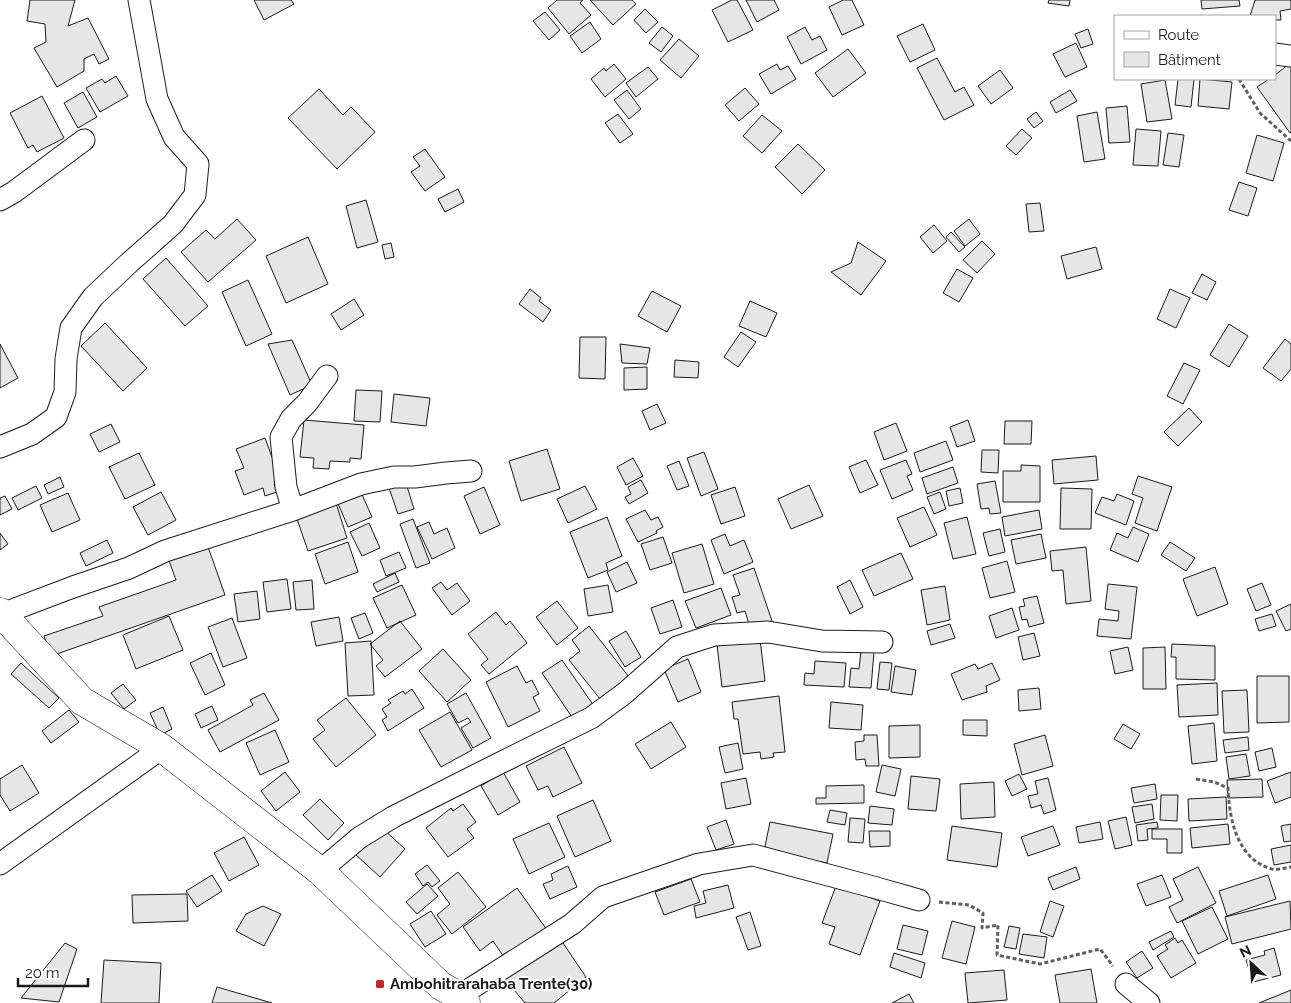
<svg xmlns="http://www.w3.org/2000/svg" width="1291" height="1003" viewBox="0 0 1291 1003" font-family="Raleway,sans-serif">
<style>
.building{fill:#e6e6e6;stroke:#1a1a1a}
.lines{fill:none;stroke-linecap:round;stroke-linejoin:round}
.street-casing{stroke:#1a1a1a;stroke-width:23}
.secondary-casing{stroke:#1a1a1a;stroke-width:29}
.path{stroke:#5f5f5f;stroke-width:3;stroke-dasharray:4 2.5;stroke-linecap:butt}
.street{stroke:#fff;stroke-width:21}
.secondary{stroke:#fff;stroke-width:28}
.poi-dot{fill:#c62828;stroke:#fff;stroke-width:2}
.labels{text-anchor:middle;stroke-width:4;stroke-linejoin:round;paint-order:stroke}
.poi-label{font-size:15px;font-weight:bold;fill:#1a1a1a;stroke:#fff;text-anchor:start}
</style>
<rect width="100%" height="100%" fill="#fff"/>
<path class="building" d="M 30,0 L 75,0 L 68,26 L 88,18 L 109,59 L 99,64 L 94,54 L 84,59 L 84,71 L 57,87 L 34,48 L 46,42 L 45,24 L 27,21 Z
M 254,0 L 291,0 L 294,4 L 264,20 Z
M 557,0 L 583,0 L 580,3 L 591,15 L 569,34 L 548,8 Z
M 590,0 L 632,0 L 636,4 L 613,25 Z
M 732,0 L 737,0 L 753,30 L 728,42 L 712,10 Z
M 746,0 L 774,0 L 779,10 L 757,22 Z
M 843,0 L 852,0 L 864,25 L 842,35 L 829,7 Z
M 1049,0 L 1070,0 L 1069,6 L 1048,3 Z
M 1201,0 L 1239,0 L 1240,6 L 1202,9 Z
M 1255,0 L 1291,0 L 1291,9 L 1280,11 L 1281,20 L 1275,20 L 1275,16 L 1250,16 Z
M 645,9 L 658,22 L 646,33 L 634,20 Z
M 545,12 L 560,30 L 549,40 L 533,21 Z
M 590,22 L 601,39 L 582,53 L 570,36 Z
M 923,24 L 935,50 L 910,62 L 897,36 Z
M 662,27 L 673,36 L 661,52 L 649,43 Z
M 805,27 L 812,40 L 820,36 L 827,50 L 801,64 L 787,37 Z
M 1088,29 L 1093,44 L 1081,48 L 1075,34 Z
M 679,39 L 699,56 L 681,78 L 660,60 Z
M 1076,43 L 1087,67 L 1065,77 L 1053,54 Z
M 848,49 L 866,73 L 833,97 L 815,73 Z
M 937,58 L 955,92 L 964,87 L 974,105 L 944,120 L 917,68 Z
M 614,64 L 626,79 L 605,97 L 591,79 L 604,68 L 606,71 Z
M 777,64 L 780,70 L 788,66 L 796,79 L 771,94 L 759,74 Z
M 1289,64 L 1291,67 L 1291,132 L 1290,133 L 1257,87 L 1269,79 L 1275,79 L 1275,75 Z
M 648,67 L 658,79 L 636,97 L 626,83 Z
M 1000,70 L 1013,88 L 991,104 L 978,86 Z
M 116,76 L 128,96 L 100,112 L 86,88 L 102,79 L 105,83 Z
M 1178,79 L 1194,79 L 1191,107 L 1175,105 Z
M 1200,79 L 1232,82 L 1229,109 L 1198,106 Z
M 1165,80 L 1172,119 L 1147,122 L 1141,84 Z
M 745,88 L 759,104 L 739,121 L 725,105 Z
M 319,89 L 343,115 L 351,107 L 375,132 L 337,169 L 288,118 Z
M 627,90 L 641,109 L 629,119 L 614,100 Z
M 1070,90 L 1077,101 L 1056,113 L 1050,102 Z
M 83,92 L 97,117 L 78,128 L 64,103 Z
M 42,96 L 64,138 L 37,152 L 33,145 L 28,148 L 10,113 Z
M 1127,106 L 1130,142 L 1109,143 L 1106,108 Z
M 1036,112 L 1043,121 L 1034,128 L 1027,119 Z
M 1097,112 L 1105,159 L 1084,162 L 1077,116 Z
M 618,114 L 633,134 L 620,143 L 605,123 Z
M 762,115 L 782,131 L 762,153 L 743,136 Z
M 1022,129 L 1032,138 L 1016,155 L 1006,146 Z
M 1136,129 L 1161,131 L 1158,166 L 1133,165 Z
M 1168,133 L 1184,135 L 1179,167 L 1163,165 Z
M 1257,135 L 1284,143 L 1273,181 L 1246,173 Z
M 798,144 L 825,170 L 802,194 L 775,167 Z
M 425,149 L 445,177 L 425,191 L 411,172 L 420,166 L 413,157 Z
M 1239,182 L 1257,188 L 1248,216 L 1229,210 Z
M 458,189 L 464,202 L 445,212 L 438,199 Z
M 366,200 L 378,242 L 357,248 L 346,206 Z
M 1040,203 L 1044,231 L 1029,232 L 1026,204 Z
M 237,219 L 256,240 L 208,282 L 181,252 L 206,230 L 215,239 Z
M 969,219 L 980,234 L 965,246 L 954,231 Z
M 934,225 L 947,241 L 933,253 L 920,237 Z
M 951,232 L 965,247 L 959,252 L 946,237 Z
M 308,237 L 328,284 L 286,303 L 266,256 Z
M 982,241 L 995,254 L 977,273 L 963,260 Z
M 858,242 L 886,261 L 861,295 L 831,272 L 851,263 Z
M 391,243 L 394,257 L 385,259 L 382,245 Z
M 1096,247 L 1102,269 L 1067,279 L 1061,256 Z
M 166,258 L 208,306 L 185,326 L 143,279 Z
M 957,269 L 973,278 L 959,302 L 943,293 Z
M 1202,274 L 1216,282 L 1207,300 L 1192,293 Z
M 248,280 L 272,334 L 246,346 L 222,292 Z
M 530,289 L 541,298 L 539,301 L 551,310 L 543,322 L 519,304 Z
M 1170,289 L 1190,298 L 1176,328 L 1157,319 Z
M 652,291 L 681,306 L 667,332 L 638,316 Z
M 354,299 L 364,315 L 341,330 L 331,314 Z
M 750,301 L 777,313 L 766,337 L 739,326 Z
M 105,323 L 147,368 L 123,391 L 81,346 Z
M 1229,324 L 1248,336 L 1229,367 L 1210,355 Z
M 741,332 L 756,342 L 738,367 L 724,357 Z
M 580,337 L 606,337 L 605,379 L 579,378 Z
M 1285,339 L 1291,344 L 1291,369 L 1281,381 L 1263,368 Z
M 292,340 L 312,385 L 290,395 L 268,344 Z
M 0,344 L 18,378 L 0,388 Z
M 620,344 L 650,348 L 647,364 L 622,363 Z
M 675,360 L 699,362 L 698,378 L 674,377 Z
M 1184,363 L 1200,370 L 1183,404 L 1167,396 Z
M 647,367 L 647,389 L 624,390 L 624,368 Z
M 356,390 L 382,391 L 380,422 L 354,421 Z
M 394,394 L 430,398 L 426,426 L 391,422 Z
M 657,404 L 666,423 L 650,430 L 642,411 Z
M 1189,408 L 1202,422 L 1178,446 L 1164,432 Z
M 304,420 L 364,425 L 361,459 L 350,458 L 350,462 L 330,461 L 329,469 L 313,468 L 314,458 L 300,457 Z
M 968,420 L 975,441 L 957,447 L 950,427 Z
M 1005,421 L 1032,421 L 1031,444 L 1004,444 Z
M 896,423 L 907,451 L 884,460 L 874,432 Z
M 111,424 L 120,442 L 99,452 L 90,434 Z
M 265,438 L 281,482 L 274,484 L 277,492 L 265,496 L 263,488 L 244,495 L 235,471 L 244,468 L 236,449 Z
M 946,441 L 953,460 L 920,472 L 914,453 Z
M 547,449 L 560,489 L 521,501 L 509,461 Z
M 982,450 L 999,450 L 998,473 L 981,472 Z
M 704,452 L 718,489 L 701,496 L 687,458 Z
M 139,453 L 155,485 L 125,499 L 109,467 Z
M 1096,456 L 1098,480 L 1054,484 L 1052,460 Z
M 633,458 L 643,476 L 626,485 L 617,467 Z
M 866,460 L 878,485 L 860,493 L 849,467 Z
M 906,460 L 912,474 L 907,476 L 913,490 L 892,499 L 880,470 Z
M 679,461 L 689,486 L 677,490 L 667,466 Z
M 1021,465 L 1040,466 L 1040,502 L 1003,502 L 1003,471 L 1021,471 Z
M 953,467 L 958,483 L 927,494 L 922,478 Z
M 1138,476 L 1172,487 L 1157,531 L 1135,523 L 1143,498 L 1132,494 Z
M 60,477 L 64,487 L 48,494 L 44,485 Z
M 641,480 L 648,493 L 629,504 L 625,497 L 631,494 L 628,487 Z
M 995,481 L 1001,513 L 990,514 L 989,508 L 981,509 L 977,484 Z
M 406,483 L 414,509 L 398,514 L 389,488 Z
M 809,485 L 823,516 L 791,529 L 778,499 Z
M 36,486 L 42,498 L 18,510 L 12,498 Z
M 585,486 L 597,509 L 568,523 L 557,499 Z
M 484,487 L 500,525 L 480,534 L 464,496 Z
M 735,487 L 745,516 L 721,524 L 711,495 Z
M 960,488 L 963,503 L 949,506 L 946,491 Z
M 1061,488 L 1092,489 L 1091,529 L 1060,529 Z
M 360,490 L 372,517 L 348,527 L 337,501 Z
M 161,492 L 176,520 L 148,535 L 133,507 Z
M 940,492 L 946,509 L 934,514 L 927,497 Z
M 68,493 L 80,520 L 52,532 L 40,505 Z
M 1117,494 L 1134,501 L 1126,525 L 1095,513 L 1102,497 L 1114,501 Z
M 5,496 L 12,509 L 0,515 L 0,498 Z
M 336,503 L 347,538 L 308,551 L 296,516 Z
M 924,507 L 937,535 L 910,547 L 897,518 Z
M 645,510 L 651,520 L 658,517 L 663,527 L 656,531 L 657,533 L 638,542 L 626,519 Z
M 1039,510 L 1042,529 L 1005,536 L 1002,517 Z
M 607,517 L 622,556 L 606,563 L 608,570 L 588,578 L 570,532 Z
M 967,517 L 976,554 L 953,559 L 944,523 Z
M 413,519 L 430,563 L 416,568 L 400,524 Z
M 429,522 L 434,534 L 447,528 L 455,548 L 432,559 L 417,527 Z
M 369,523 L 380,548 L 362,556 L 350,532 Z
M 1133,527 L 1149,534 L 1138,562 L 1110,550 L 1117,533 L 1128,538 Z
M 1000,529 L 1005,552 L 989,556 L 983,533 Z
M 0,533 L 8,544 L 0,550 Z
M 725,534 L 730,546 L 744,540 L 753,562 L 724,574 L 711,540 Z
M 1041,534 L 1046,558 L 1016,564 L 1011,540 Z
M 663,537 L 672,563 L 650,570 L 641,544 Z
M 107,540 L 113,553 L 86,566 L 80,553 Z
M 348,542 L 358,572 L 325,584 L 315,554 Z
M 1170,542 L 1195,558 L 1186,571 L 1161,555 Z
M 207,544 L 225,595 L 51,656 L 44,636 L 103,616 L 99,607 L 176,580 L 168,558 Z
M 702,544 L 714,584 L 684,593 L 672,553 Z
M 1086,547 L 1091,601 L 1066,604 L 1063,570 L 1052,571 L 1050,551 Z
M 399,552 L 406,568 L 386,576 L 380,560 Z
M 901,553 L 913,579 L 874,596 L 862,570 Z
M 1007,561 L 1015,592 L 990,598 L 982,568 Z
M 627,562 L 637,583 L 616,592 L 607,572 Z
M 1215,567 L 1228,604 L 1197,616 L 1183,579 Z
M 754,568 L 773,624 L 751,631 L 745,611 L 737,613 L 732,597 L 740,595 L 733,575 Z
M 395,573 L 399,582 L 377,592 L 373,584 Z
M 287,579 L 291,609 L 267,612 L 263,582 Z
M 312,580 L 314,609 L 296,610 L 293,582 Z
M 850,580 L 863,607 L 850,614 L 837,587 Z
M 441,582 L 447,590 L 457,583 L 470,601 L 452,615 L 432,588 Z
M 1262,583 L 1271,605 L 1256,611 L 1247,589 Z
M 1108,584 L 1137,587 L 1131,639 L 1097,636 L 1099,619 L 1118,621 L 1119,611 L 1105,609 Z
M 402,585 L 416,615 L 387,628 L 373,598 Z
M 608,585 L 613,612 L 588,616 L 584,589 Z
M 945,586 L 950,620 L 927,625 L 921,590 Z
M 721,588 L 731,615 L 696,628 L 685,601 Z
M 257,591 L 260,619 L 238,622 L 234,594 Z
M 1037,596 L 1044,623 L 1029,627 L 1027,619 L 1022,620 L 1019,607 L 1025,606 L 1023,599 Z
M 673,600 L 682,627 L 660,634 L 651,608 Z
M 557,601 L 578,628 L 557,645 L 536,617 Z
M 1291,604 L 1291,629 L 1286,631 L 1276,611 Z
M 1012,608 L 1019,630 L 996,638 L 989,616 Z
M 496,612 L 506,625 L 510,621 L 527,643 L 489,674 L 481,665 L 488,659 L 468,634 Z
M 365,613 L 373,633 L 359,639 L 351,618 Z
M 1272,614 L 1276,626 L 1259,631 L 1255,619 Z
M 169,616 L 183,650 L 136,669 L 123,635 Z
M 339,617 L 343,641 L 316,646 L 311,622 Z
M 232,618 L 247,658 L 223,667 L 208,627 Z
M 400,621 L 422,649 L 385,677 L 376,666 L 383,660 L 370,644 Z
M 950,624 L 955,638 L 931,645 L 927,631 Z
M 589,626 L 629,677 L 600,699 L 569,660 L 580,651 L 572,640 Z
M 626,631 L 641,657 L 625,667 L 609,641 Z
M 1034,633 L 1040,656 L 1023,660 L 1018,637 Z
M 760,639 L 765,681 L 722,687 L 717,645 Z
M 371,641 L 374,695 L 348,696 L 345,643 Z
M 1172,644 L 1215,646 L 1215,680 L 1176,679 L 1176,657 L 1171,657 Z
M 1128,647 L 1133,670 L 1115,674 L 1110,651 Z
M 1165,647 L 1166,689 L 1143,689 L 1143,648 Z
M 443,649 L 471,680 L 447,702 L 419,671 Z
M 861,651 L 874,652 L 871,688 L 849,687 L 851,668 L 859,669 Z
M 211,653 L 225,685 L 205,695 L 190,663 Z
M 688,659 L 701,692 L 678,702 L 664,669 Z
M 562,660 L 594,706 L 574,720 L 542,673 Z
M 815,661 L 846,663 L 844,687 L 804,685 L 805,673 L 814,674 Z
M 880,662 L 892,663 L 889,690 L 877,689 Z
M 21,663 L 59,698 L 49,708 L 11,674 Z
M 992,663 L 1000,680 L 986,686 L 987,692 L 962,700 L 951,674 L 975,664 L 978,669 Z
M 517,666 L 526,683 L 532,680 L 539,694 L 533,697 L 540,711 L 508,727 L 486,682 Z
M 895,666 L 916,670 L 912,695 L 891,692 Z
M 1257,676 L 1289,676 L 1289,722 L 1257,723 Z
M 1217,683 L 1218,715 L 1179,717 L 1177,685 Z
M 123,684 L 136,700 L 124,709 L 111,693 Z
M 1039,688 L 1041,709 L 1019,711 L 1018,690 Z
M 412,689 L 424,708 L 388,731 L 382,720 L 387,717 L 382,709 L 391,703 L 388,700 L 403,691 L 405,694 Z
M 1247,690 L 1249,732 L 1224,733 L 1222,691 Z
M 264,693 L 279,720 L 220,752 L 208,730 L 253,705 L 250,700 Z
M 466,693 L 491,738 L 473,748 L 461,728 L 471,722 L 468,718 L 458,723 L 447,704 Z
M 779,696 L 785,752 L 773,753 L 774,757 L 761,759 L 760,752 L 743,754 L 738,719 L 734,719 L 732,702 Z
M 346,698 L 376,735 L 336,767 L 313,739 L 325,730 L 317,720 Z
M 831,702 L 863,705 L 861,730 L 829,728 Z
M 212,706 L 218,720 L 201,728 L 195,714 Z
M 163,707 L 172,729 L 160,735 L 150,713 Z
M 69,710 L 79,722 L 51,743 L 42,731 Z
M 450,712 L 472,750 L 441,767 L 419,730 Z
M 963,720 L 987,720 L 987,736 L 963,735 Z
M 671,722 L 686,747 L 651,769 L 635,744 Z
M 1214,723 L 1217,761 L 1192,764 L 1188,726 Z
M 1123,724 L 1140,734 L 1131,749 L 1114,739 Z
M 920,725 L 920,757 L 889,758 L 889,726 Z
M 275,730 L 289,762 L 260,775 L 246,743 Z
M 864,735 L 877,735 L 879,766 L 866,766 L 865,759 L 856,760 L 855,742 L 864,741 Z
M 1045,735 L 1053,766 L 1022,775 L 1014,744 Z
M 1248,737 L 1249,750 L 1225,753 L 1223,740 Z
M 738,743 L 743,769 L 725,773 L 719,747 Z
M 564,747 L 582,783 L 553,797 L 548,786 L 538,790 L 526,766 Z
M 1272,748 L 1276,767 L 1259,771 L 1255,752 Z
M 1246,754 L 1250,776 L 1229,779 L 1226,757 Z
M 22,765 L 39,793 L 10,811 L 0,795 L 0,779 Z
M 882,765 L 901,769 L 895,796 L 876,792 Z
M 285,772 L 300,792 L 276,811 L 261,791 Z
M 503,772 L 520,802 L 498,815 L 481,786 Z
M 1291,772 L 1291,797 L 1275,803 L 1267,781 Z
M 1019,774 L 1027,789 L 1012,796 L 1005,781 Z
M 911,776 L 940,779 L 936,811 L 908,809 Z
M 746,778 L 751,804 L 726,809 L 721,783 Z
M 1048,778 L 1056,810 L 1044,814 L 1041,805 L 1031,808 L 1028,796 L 1038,794 L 1035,781 Z
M 1262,779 L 1263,797 L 1228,798 L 1227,780 Z
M 994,782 L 995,817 L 961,819 L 960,784 Z
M 1155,784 L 1157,799 L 1134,803 L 1131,788 Z
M 864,785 L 864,803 L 816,804 L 816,798 L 826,798 L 826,786 Z
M 1161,795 L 1178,795 L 1177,821 L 1160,820 Z
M 1226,797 L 1227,819 L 1189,821 L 1188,799 Z
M 320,799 L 344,823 L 328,840 L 303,815 Z
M 593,800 L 611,841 L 575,857 L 557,816 Z
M 463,804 L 476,822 L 467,829 L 474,838 L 448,857 L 426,828 L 451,808 L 453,811 Z
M 1152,804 L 1154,819 L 1135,823 L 1132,807 Z
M 870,806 L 894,809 L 892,825 L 868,823 Z
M 830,810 L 847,813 L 845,825 L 827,822 Z
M 1126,817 L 1132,845 L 1115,849 L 1108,821 Z
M 850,818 L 865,819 L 863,843 L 848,842 Z
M 726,820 L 734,844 L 716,850 L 707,827 Z
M 770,822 L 833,834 L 827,863 L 764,851 Z
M 1100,822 L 1103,839 L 1079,843 L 1076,827 Z
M 1157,822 L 1158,828 L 1147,829 L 1148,840 L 1138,841 L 1136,825 Z
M 549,823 L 565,857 L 529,874 L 513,839 Z
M 1228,824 L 1230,844 L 1192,848 L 1190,828 Z
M 1291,824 L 1291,841 L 1284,842 L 1281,826 Z
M 952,826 L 1002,833 L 997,867 L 947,860 Z
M 1053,826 L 1060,845 L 1028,856 L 1021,837 Z
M 381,827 L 405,849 L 380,877 L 356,855 Z
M 1152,829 L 1182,829 L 1182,853 L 1167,853 L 1167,839 L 1152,839 Z
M 869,831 L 890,831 L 890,846 L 870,847 Z
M 244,837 L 259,865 L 229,881 L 214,853 Z
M 1291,845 L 1291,862 L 1274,865 L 1271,849 Z
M 427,865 L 440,881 L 432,887 L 428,882 L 423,886 L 415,874 Z
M 568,866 L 577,887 L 550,899 L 543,884 L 553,880 L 551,874 Z
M 1076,867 L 1080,879 L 1053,890 L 1048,878 Z
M 1198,867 L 1216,903 L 1177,923 L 1169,907 L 1183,900 L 1173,879 Z
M 458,872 L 486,907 L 452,934 L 437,915 L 450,904 L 438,888 Z
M 212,875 L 222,891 L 197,907 L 186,891 Z
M 1162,875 L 1171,897 L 1146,906 L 1137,884 Z
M 1268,875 L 1276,899 L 1227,916 L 1219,891 Z
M 691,879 L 700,902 L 664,915 L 655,892 Z
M 427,884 L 438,896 L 417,914 L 406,902 Z
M 728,885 L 734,908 L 696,918 L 694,906 L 706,903 L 703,891 Z
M 836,886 L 880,901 L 860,955 L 829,944 L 835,927 L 822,923 Z
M 517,888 L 547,930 L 506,960 L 493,941 L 480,951 L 463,927 Z
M 187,894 L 188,921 L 133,923 L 132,895 Z
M 1050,901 L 1064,906 L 1053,937 L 1040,932 Z
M 1290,901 L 1291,929 L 1232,944 L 1225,917 Z
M 263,906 L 281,914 L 264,946 L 236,931 L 246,914 Z
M 1212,907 L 1228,939 L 1198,954 L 1182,921 Z
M 431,911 L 446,934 L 425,947 L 410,924 Z
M 750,912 L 761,946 L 748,950 L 736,917 Z
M 952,921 L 975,927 L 966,964 L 942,958 Z
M 903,925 L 928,931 L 922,955 L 897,949 Z
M 1009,926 L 1020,928 L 1016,949 L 1004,947 Z
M 1171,931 L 1174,937 L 1153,950 L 1149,942 Z
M 1023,934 L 1047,937 L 1044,958 L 1019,954 Z
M 1175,938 L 1178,943 L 1182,940 L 1196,963 L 1171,978 L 1157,956 L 1168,949 L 1165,945 Z
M 561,940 L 586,977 L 554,1003 L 525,1003 L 503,977 Z
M 65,943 L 77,949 L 59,1002 L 21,998 Z
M 1274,948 L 1281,975 L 1253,982 L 1246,960 L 1265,955 L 1264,951 Z
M 1142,951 L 1153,968 L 1137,978 L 1126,962 Z
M 894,953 L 925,963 L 921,978 L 890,967 Z
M 104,960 L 161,963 L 159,1003 L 101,1003 Z
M 1091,969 L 1097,1003 L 1060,1003 L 1055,975 Z
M 1004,970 L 1007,1000 L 968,1003 L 965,973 Z
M 217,987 L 272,1003 L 212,1003 Z
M 1291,990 L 1291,1003 L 1259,1003 Z
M 909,994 L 914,1003 L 892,1003 Z"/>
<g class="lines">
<g class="street-casing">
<path id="street" d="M 1275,54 L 1291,56
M 0,200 L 14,192 L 84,140
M 0,447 L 32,434 L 56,417 L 65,392 L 66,359 L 71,328 L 93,297 L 129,263 L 173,224 L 195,195 L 198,164 L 174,137 L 157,99 L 139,0
M 293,510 L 286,487 L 281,437 L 291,419 L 307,403 L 327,376
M 2,614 L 73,587 L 129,568 L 165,551 L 293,510 L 361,484 L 394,477 L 415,477 L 446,473 L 471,471
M 0,864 L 162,748
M 320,871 L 359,838 L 393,817 L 498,764 L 591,718 L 625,693 L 677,647 L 714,635 L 768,632 L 822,641 L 882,642
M 1126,984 L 1149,1003
M 459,996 L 572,924 L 603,897 L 699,864 L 753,855 L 873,887 L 919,900"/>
</g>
<g class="secondary-casing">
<path id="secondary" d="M 0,612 L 82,701 L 162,748 L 320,871 L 441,986 L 459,996 L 466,1003"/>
</g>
<path class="path" d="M 1239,79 L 1260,113 L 1291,141
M 1196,779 L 1214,782 L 1228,788 C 1229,818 1237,860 1272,869 C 1277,870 1285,868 1291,867
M 939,902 L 969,905 L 983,913 L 982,928 L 998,925 L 997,955 L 1040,964 L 1100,949 L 1113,966"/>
<use href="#street" class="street"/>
<use href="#secondary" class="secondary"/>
</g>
<rect class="poi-dot" x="375" y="979" width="10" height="10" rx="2.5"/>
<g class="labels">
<g class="poi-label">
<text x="390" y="989">Ambohitrarahaba Trente(30)</text>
</g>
</g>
<rect x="1114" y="15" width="162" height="65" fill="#ffffff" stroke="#a3a3a3"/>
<rect x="1124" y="31" width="25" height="8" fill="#ffffff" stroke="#a3a3a3"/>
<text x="1158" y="40" font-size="15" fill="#1a1a1a">Route</text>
<rect x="1124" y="52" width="25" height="15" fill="#e6e6e6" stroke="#a3a3a3"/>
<text x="1158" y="65" font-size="15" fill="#1a1a1a">Bâtiment</text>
<g transform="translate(1251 963) rotate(334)" stroke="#ffffff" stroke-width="4" paint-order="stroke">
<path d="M0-4L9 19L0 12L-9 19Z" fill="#1a1a1a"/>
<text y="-8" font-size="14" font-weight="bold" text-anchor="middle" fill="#1a1a1a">N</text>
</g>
<path d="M18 978v8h70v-8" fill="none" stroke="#1a1a1a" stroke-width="2.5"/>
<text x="25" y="978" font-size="15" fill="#1a1a1a" stroke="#ffffff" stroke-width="4" paint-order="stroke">20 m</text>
</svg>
